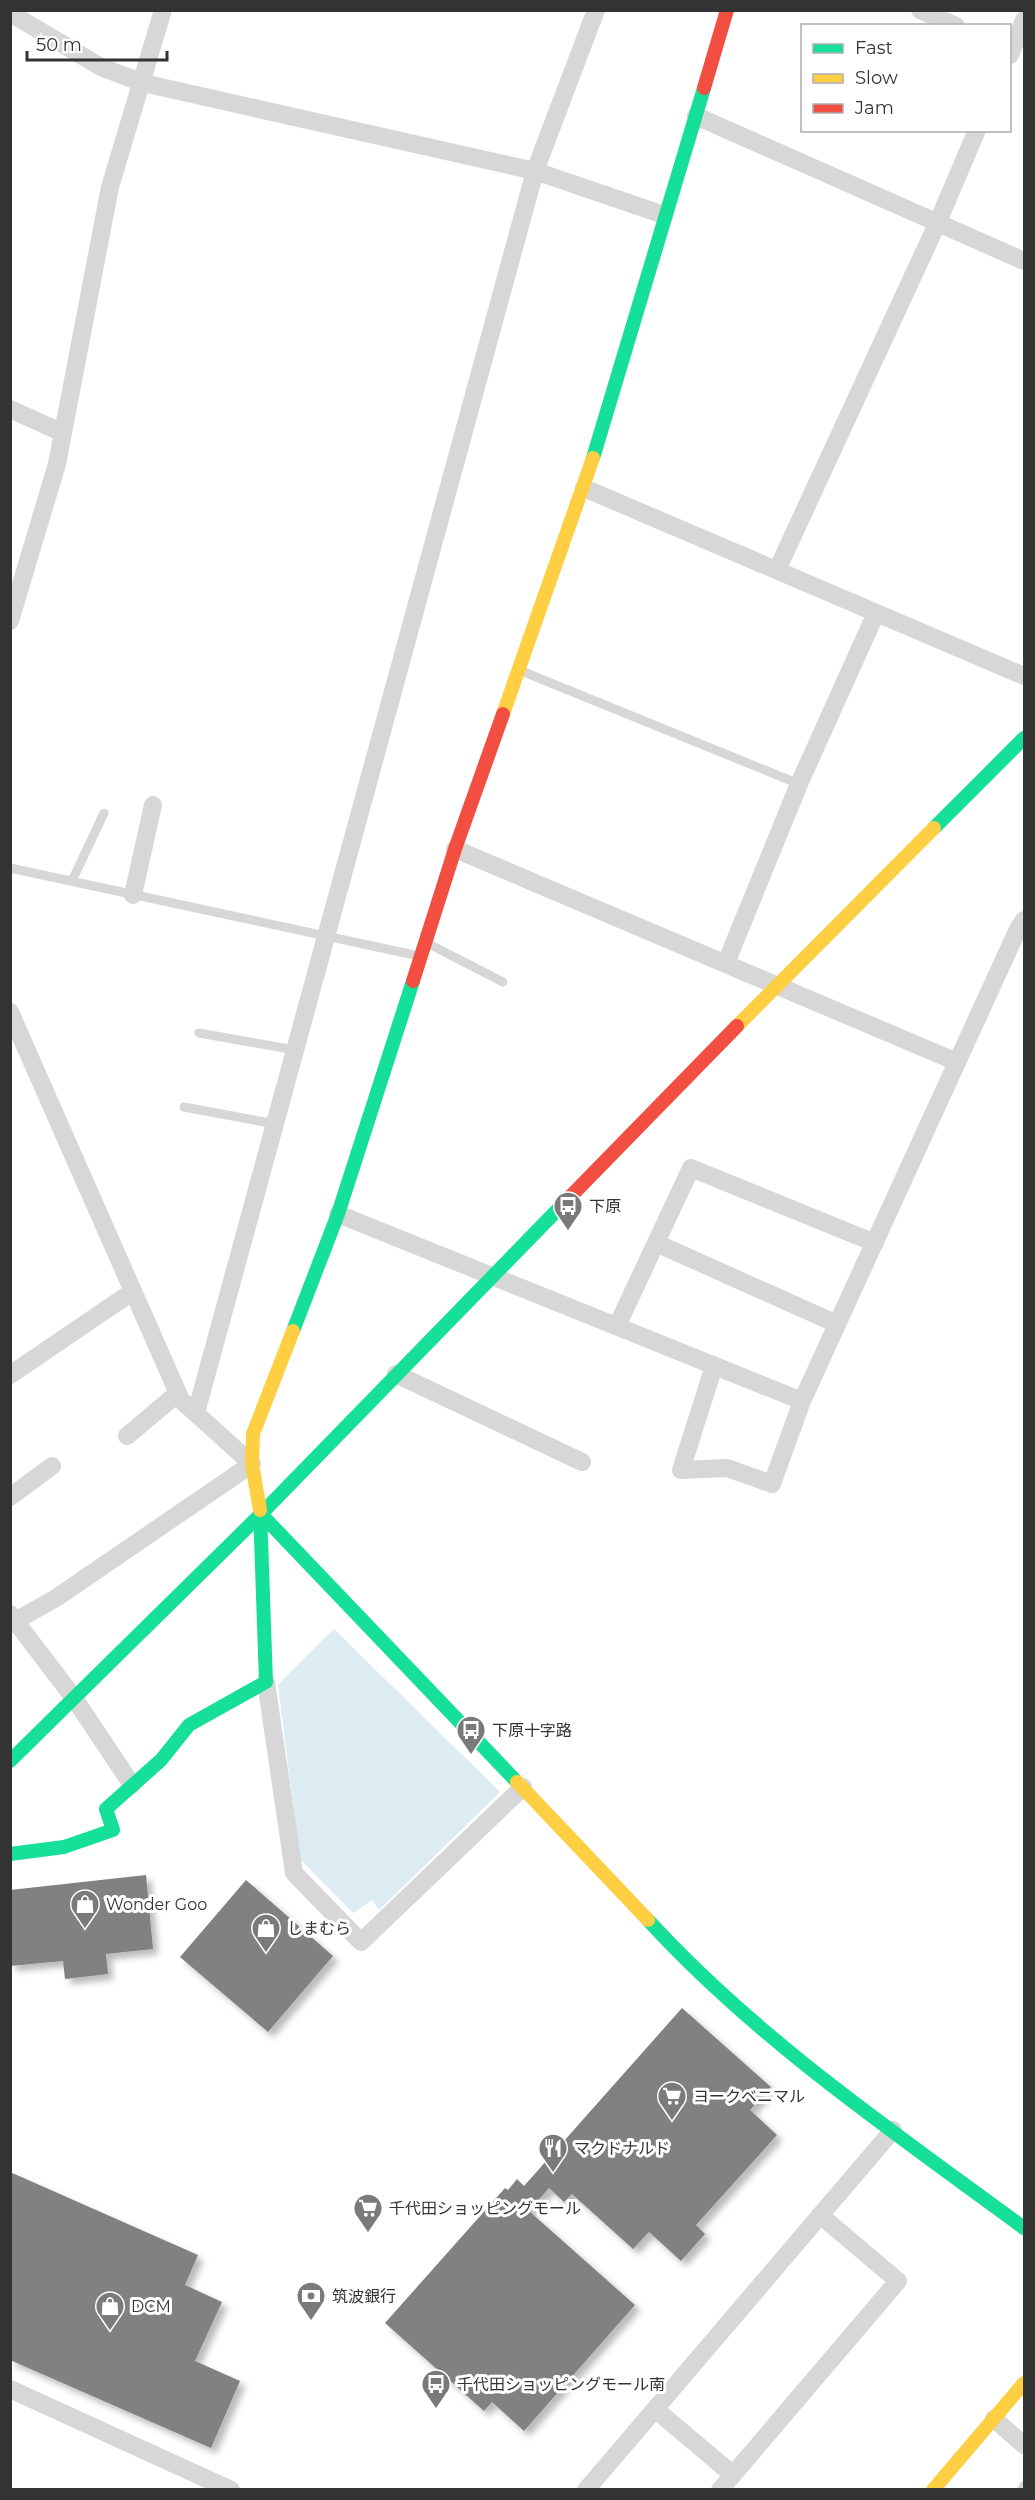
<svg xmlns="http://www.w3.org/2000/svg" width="1035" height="2500" viewBox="0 0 1035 2500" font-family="Montserrat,'Noto Sans JP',sans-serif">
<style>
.water{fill:#ddebf3}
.building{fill:#818181;filter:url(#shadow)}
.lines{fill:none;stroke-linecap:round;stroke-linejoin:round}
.lane{stroke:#d7d7d7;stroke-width:9}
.street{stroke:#d7d7d7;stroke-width:18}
.fast{stroke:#16e098;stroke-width:14}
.slow{stroke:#ffcf43;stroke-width:14}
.jam{stroke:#f24e42;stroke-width:14}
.labels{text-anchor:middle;stroke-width:6;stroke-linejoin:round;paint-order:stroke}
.poi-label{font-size:16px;fill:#333;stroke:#fff;text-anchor:start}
</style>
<defs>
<filter id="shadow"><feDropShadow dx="5.5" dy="5.5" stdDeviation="3" flood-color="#0004"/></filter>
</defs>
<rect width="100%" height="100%" fill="#fff"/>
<path class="water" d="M 334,1629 L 500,1792 L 379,1910 L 372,1900 L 353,1913 L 300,1859 L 278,1685 Z"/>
<path class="building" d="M 146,1875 L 153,1949 L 106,1954 L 108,1974 L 65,1979 L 63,1961 L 10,1966 L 10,1890 Z
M 246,1880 L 333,1956 L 268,2032 L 180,1957 Z
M 682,2008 L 771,2087 L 750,2110 L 777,2135 L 696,2225 L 705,2234 L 681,2261 L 649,2232 L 633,2249 L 572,2194 L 564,2202 L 549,2188 L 529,2211 L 635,2305 L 524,2431 L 492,2402 L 484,2411 L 385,2323 L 505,2188 L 508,2190 L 517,2179 L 524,2186 Z
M 10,2172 L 198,2255 L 185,2285 L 222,2302 L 195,2361 L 240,2381 L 211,2448 L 10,2360 Z"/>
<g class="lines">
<path class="lane" d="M 519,670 L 799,784
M 10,868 L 419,956
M 72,881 L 104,813
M 425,942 L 503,982
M 199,1033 L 295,1050
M 184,1107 L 275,1124
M 1021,2490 L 1024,2485"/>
<path class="street" d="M 920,10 L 956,26
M 10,13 L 101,67 L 143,83 L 535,171 L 664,215
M 1010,55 L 1024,20
M 696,116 L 1024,261
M 10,409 L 63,433
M 584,488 L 1024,676
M 777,570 L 937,224 L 977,130
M 10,621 L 57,464 L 110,187 L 163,10
M 455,849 L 957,1062
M 133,895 L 153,805
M 726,963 L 799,784 L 876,613
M 10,1012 L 181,1400 L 252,1464 L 56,1598 L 10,1624
M 338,1214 L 802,1401 L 1018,929 L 1024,920
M 656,1243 L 837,1324
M 617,1326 L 691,1168 L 875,1243
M 714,1366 L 681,1470 L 727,1468 L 772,1484 L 802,1401
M 396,1374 L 582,1462
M 10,1375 L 132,1292
M 196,1413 L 535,171 L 596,10
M 127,1436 L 178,1393
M 10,1497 L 52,1466
M 10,1614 L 74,1698 L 132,1785
M 266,1682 L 294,1873 L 361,1942 L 523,1787
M 10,2389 L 231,2490
M 655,2409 L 732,2474
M 994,2419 L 1024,2445
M 586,2490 L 893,2130
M 720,2490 L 898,2281 L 820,2215"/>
<path class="fast" d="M 593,458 L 704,88
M 934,828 L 1024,738
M 293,1331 L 338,1214 L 413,981
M 261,1514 L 517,1782
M 10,1761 L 261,1514 L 570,1197
M 10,1854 L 64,1847 L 113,1830 L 106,1809 L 161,1760 L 189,1725 L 266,1682 L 260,1510
M 648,1920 C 758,2040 894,2132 1024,2228"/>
<path class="slow" d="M 503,714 L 593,458
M 737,1026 L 934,828
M 260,1510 L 252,1464 L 253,1434 L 293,1331
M 517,1782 L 648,1920
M 933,2490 L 1024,2383"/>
<path class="jam" d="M 704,88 L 727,10
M 413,981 L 455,849 L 503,714
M 570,1197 L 737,1026"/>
</g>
<defs>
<g id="bus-pin" transform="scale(1.5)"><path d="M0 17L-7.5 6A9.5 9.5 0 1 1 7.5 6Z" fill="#7a7a7a" stroke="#fff"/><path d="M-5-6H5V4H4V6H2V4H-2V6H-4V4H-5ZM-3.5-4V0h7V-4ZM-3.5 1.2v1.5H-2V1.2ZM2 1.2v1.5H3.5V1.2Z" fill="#fff"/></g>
<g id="shop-pin" transform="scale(1.5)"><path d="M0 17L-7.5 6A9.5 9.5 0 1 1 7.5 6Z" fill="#7a7a7a" stroke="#fff"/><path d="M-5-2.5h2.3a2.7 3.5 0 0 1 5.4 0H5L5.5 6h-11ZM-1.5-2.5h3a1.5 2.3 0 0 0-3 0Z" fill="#fff"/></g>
<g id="supermarket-pin" transform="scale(1.5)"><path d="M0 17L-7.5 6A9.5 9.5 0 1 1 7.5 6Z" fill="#7a7a7a" stroke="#fff"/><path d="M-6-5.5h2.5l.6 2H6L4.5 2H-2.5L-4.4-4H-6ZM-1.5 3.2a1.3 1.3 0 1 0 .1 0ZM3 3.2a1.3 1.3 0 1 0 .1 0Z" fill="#fff"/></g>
<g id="restaurant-pin" transform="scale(1.5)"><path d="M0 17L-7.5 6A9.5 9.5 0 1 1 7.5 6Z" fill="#7a7a7a" stroke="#fff"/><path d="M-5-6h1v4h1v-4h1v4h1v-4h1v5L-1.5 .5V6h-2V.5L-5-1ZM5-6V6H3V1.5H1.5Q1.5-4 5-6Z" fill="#fff"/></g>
<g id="bank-pin" transform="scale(1.5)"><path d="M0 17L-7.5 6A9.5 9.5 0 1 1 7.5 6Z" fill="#7a7a7a" stroke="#fff"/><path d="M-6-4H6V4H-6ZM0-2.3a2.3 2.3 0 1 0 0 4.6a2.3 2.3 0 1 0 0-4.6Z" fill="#fff"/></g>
</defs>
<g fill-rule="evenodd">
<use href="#bus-pin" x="568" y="1206"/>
<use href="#bus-pin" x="471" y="1730"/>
<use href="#shop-pin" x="85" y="1904"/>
<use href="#shop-pin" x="266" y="1928"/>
<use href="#supermarket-pin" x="672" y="2096"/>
<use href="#restaurant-pin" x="553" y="2148"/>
<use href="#supermarket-pin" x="368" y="2208"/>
<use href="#bank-pin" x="311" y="2296"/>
<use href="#shop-pin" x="110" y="2306"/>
<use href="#bus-pin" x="436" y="2384"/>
</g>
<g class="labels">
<g class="poi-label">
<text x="589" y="1212">下原</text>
<text x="492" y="1736">下原十字路</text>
<text x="106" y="1910">Wonder Goo</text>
<text x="287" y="1934">しまむら</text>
<text x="693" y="2102">ヨークベニマル</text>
<text x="574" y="2154">マクドナルド</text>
<text x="389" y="2214">千代田ショッピングモール</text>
<text x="332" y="2302">筑波銀行</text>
<text x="131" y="2312">DCM</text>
<text x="457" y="2390">千代田ショッピングモール南</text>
</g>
</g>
<rect width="1035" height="2500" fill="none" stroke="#333333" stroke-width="24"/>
<rect x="801" y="24" width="210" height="108" fill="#ffffff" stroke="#adadad" stroke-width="1.5"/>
<rect x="813" y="44" width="30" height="9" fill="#16e098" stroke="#adadad" stroke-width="1.5"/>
<text x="855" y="54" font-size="18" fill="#333333">Fast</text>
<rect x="813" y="74" width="30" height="9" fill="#ffcf43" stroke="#adadad" stroke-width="1.5"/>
<text x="855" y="84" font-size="18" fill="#333333">Slow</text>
<rect x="813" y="104" width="30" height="9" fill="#f24e42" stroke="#adadad" stroke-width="1.5"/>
<text x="855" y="114" font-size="18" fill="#333333">Jam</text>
<path d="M27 51v9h140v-9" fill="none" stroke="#333333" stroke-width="3"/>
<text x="36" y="51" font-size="18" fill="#333333" stroke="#ffffff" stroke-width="4.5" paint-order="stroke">50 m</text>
</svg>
